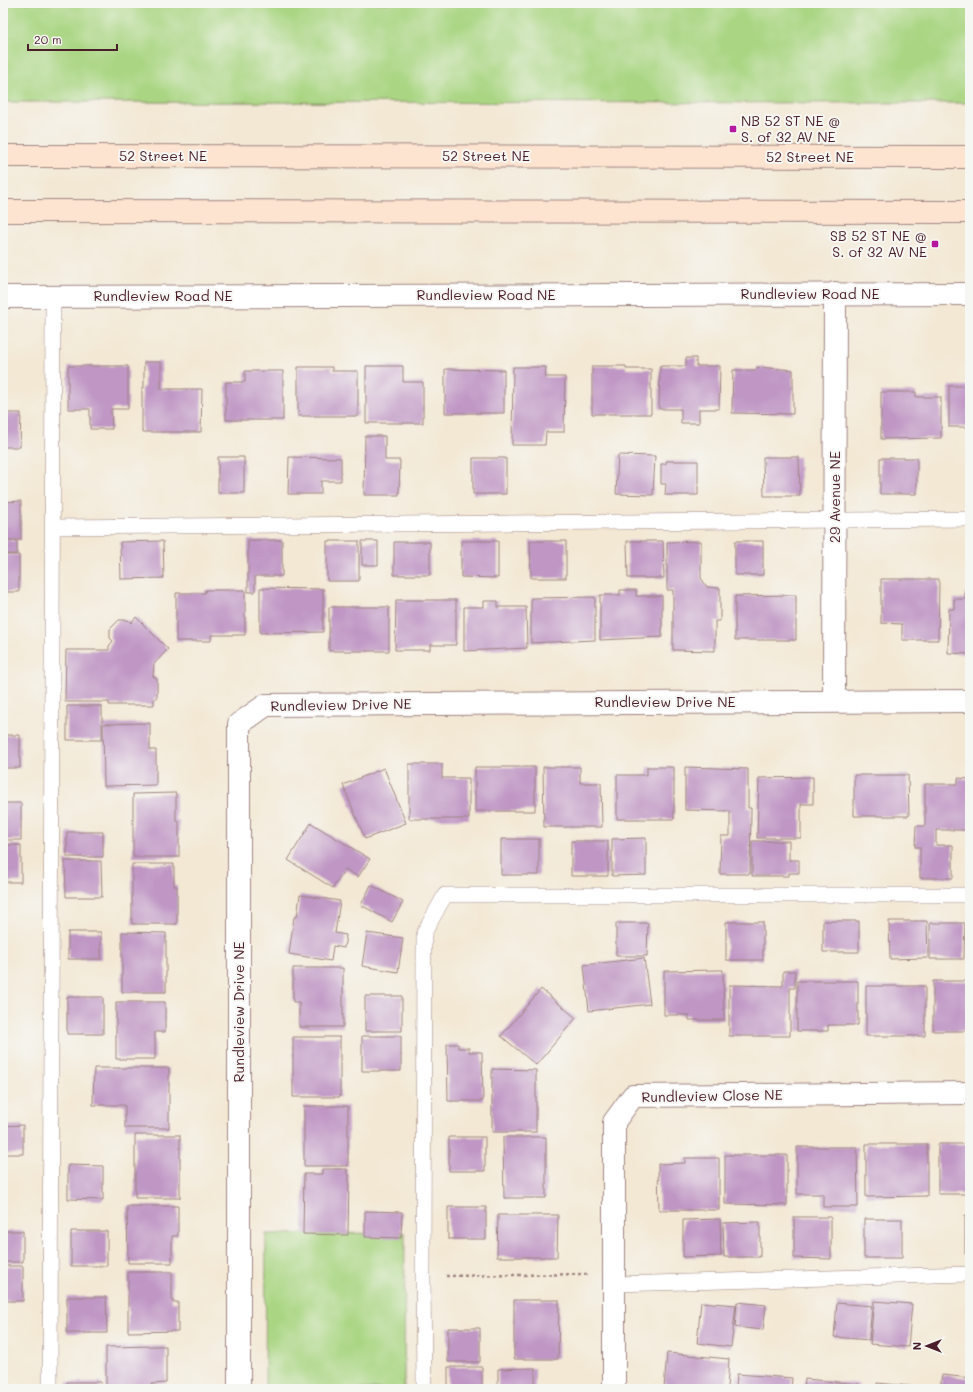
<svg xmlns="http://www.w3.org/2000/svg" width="973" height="1392" viewBox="0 0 973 1392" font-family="Mali,sans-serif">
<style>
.green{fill:#aad683;stroke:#7a7a57}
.building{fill:#bf96c4}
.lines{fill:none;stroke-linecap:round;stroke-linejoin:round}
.lane-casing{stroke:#9e8480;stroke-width:16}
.street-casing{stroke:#9e8480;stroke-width:24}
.secondary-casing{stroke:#9e8480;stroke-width:24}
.path{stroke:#9e8480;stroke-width:2.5;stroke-dasharray:3 3;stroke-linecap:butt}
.lane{stroke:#fff;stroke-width:15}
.street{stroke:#fff;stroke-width:22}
.secondary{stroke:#fde4d0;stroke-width:22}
.poi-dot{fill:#b5179e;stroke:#f6f6f2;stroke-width:1.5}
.labels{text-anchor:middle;stroke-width:4;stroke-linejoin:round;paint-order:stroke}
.poi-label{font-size:14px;fill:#4a1f2b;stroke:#f6f6f2;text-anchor:start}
.street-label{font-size:14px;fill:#4a1f2b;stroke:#f6f6f2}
</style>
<rect width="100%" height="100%" fill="#f6f6f2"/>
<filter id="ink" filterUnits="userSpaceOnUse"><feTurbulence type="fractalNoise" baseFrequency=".025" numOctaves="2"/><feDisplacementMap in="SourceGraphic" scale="8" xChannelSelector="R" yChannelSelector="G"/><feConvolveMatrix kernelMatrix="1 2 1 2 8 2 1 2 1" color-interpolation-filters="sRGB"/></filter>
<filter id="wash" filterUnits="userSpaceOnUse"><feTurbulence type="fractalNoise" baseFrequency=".012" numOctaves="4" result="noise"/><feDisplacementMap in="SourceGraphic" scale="16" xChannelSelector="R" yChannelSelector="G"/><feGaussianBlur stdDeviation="0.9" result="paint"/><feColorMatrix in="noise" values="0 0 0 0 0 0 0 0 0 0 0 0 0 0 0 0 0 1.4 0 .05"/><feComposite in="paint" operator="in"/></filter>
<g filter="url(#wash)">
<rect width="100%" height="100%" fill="#f3e8d4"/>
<path class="green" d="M 3,3 L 970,3 L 970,103 L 3,102 Z
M 405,1233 L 404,1389 L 265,1389 L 266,1234 Z"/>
<g id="blocks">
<path class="building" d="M 686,358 L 696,358 L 696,366 L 720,366 L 719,409 L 699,409 L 699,423 L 681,423 L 681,409 L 659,409 L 660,366 L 686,366 Z
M 144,362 L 161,362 L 161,389 L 202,389 L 201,432 L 142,432 L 142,388 L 144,388 Z
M 68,366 L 128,366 L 128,409 L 111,409 L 112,429 L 90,429 L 90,409 L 68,409 Z
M 366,366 L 403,366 L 403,382 L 423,382 L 423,423 L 366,423 Z
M 592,366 L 626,366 L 626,369 L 651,369 L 651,414 L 592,414 Z
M 298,367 L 332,367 L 332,371 L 358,371 L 358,416 L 298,416 Z
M 513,367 L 546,367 L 545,377 L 565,377 L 564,432 L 546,432 L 545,445 L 512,445 Z
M 757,367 L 793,370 L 793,414 L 732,413 L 733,370 L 757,370 Z
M 445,369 L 504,370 L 504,413 L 445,413 Z
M 245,371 L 283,371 L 283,420 L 226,420 L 226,382 L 245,382 Z
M 949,386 L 970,386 L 970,427 L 949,427 Z
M 881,392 L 916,392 L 916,397 L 941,397 L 941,438 L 881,439 Z
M 3,413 L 21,413 L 20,447 L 3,447 Z
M 365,436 L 385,436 L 385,460 L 400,460 L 399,495 L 364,495 Z
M 618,455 L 655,456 L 653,495 L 616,494 Z
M 218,457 L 244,457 L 244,493 L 218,493 Z
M 289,457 L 341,458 L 341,481 L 321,481 L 321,494 L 288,494 Z
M 763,457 L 799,457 L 800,496 L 764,496 Z
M 473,458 L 506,458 L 506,494 L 473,494 Z
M 880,458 L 917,458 L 917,494 L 880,494 Z
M 666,461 L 698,461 L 698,495 L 665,495 L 666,484 L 661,484 L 661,464 L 666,464 Z
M 21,501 L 21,540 L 3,540 L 3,502 Z
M 248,540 L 282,540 L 282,576 L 255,576 L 255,592 L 248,592 Z
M 3,541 L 17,541 L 17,554 L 3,554 Z
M 163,541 L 164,578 L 121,579 L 120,542 Z
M 327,541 L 359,541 L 359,581 L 327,581 Z
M 362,541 L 378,541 L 378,565 L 362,565 Z
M 461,541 L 498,541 L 498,578 L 461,577 Z
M 530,541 L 566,541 L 566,578 L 531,578 Z
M 627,541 L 663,541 L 664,578 L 628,578 Z
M 701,541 L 701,578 L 707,587 L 720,588 L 720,621 L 715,621 L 715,651 L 673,650 L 673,590 L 667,590 L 667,542 Z
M 735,541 L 763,541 L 763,575 L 735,575 Z
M 394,542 L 430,542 L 430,575 L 394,575 Z
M 3,555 L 19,555 L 19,592 L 3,592 Z
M 881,579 L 939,579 L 938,640 L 902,640 L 902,624 L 881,623 Z
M 260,588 L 323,589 L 323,632 L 260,633 Z
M 205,590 L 245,590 L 245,635 L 211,635 L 211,641 L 176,641 L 176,593 L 205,593 Z
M 620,590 L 636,590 L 636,596 L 662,596 L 662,637 L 600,640 L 600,595 L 620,595 Z
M 965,593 L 970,593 L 970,654 L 948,653 L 949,609 L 954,609 L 954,599 L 965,599 Z
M 796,595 L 796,640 L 735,640 L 735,596 Z
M 595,597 L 595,640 L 531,643 L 531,598 Z
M 396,600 L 456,600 L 456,645 L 430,645 L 430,650 L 395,650 Z
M 484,601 L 498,601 L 498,607 L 526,607 L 527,648 L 464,651 L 464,607 L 484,607 Z
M 329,607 L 389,607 L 389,651 L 329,651 Z
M 136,617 L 168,649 L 154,664 L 153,676 L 157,679 L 157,697 L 154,699 L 154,705 L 109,705 L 109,702 L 65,702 L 66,650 L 109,650 L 109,646 L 113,641 L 110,638 L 110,629 L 119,620 L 128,620 L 131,623 Z
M 67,706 L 102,706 L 102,740 L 67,740 Z
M 150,723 L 150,750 L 156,750 L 156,785 L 104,786 L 103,724 Z
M 3,735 L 20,735 L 20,768 L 3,768 Z
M 409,764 L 442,764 L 442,778 L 469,778 L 469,819 L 409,819 Z
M 475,767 L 535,767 L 535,811 L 475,811 Z
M 543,767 L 580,767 L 580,783 L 601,783 L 602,827 L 544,827 Z
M 647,767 L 674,767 L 674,819 L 617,819 L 617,775 L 647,775 Z
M 685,767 L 748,769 L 748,808 L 751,808 L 750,874 L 720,874 L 721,836 L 730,836 L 730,811 L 685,810 Z
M 384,768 L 406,823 L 365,839 L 343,785 Z
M 854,775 L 908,775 L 909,816 L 854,816 Z
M 813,777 L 813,804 L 801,804 L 801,838 L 757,838 L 759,778 Z
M 958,778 L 970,779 L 970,830 L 936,830 L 936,845 L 953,845 L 953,878 L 920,878 L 920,847 L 915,847 L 916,826 L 925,826 L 925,784 L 958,784 Z
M 176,793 L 176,821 L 179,821 L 179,857 L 133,857 L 133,794 Z
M 3,803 L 21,803 L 21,840 L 3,840 Z
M 311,823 L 370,859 L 358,877 L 345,869 L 333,888 L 288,860 Z
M 67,832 L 103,832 L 103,857 L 67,857 Z
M 646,838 L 646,875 L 612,876 L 612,839 Z
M 501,839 L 539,839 L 539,875 L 501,875 Z
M 571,841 L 608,841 L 608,876 L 571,876 Z
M 752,841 L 789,841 L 789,860 L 799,860 L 799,873 L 789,873 L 789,876 L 752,876 Z
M 3,845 L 21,845 L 21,882 L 3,882 Z
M 65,861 L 101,861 L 102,897 L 66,897 Z
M 132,864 L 174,864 L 174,886 L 177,886 L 177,924 L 132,924 Z
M 371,885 L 403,902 L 392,922 L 361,905 Z
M 300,895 L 340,901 L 335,933 L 346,935 L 344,948 L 333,946 L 331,961 L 289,954 L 294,917 L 297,917 Z
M 823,921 L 859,921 L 859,952 L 823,952 Z
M 889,921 L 927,921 L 928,958 L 890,959 Z
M 726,922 L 763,922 L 763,960 L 726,960 Z
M 616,923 L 648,923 L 647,956 L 616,956 Z
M 930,923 L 965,923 L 964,959 L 930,959 Z
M 68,932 L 101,932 L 101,959 L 68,959 Z
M 122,932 L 166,933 L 166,992 L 122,992 Z
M 367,933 L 403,938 L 398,972 L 362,966 Z
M 644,958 L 650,1004 L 589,1011 L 584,965 Z
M 293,968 L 343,968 L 343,1027 L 299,1027 L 299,1002 L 293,1002 Z
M 719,970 L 723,970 L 724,1020 L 689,1020 L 689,1015 L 664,1015 L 664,971 Z
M 783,971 L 795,971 L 795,988 L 790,988 L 790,1036 L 729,1036 L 729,985 L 783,986 Z
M 797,981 L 858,981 L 858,1025 L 828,1025 L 828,1031 L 797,1031 Z
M 933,981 L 970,981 L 970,1031 L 933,1031 Z
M 866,986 L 925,986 L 925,1036 L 866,1036 Z
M 541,989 L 576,1018 L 536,1065 L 501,1036 Z
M 365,996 L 402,996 L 402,1031 L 365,1031 Z
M 67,997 L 103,997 L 103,1034 L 67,1034 Z
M 116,1002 L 165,1002 L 165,1032 L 155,1032 L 155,1059 L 116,1059 Z
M 362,1036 L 401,1036 L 401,1071 L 362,1071 Z
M 293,1037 L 340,1037 L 340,1097 L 293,1097 Z
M 447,1044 L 458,1044 L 458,1048 L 469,1048 L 469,1052 L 482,1052 L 483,1101 L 448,1101 Z
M 94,1068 L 169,1068 L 169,1128 L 125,1128 L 125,1105 L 93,1105 Z
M 492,1069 L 536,1070 L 536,1132 L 492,1132 Z
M 304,1106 L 348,1106 L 348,1166 L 304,1166 Z
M 23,1125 L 23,1154 L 3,1154 L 3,1126 Z
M 135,1135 L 180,1135 L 180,1198 L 135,1198 Z
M 449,1137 L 485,1137 L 485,1171 L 449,1171 Z
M 503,1137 L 546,1137 L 546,1198 L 504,1198 Z
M 866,1144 L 927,1144 L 927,1196 L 866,1197 Z
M 938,1144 L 970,1144 L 970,1194 L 938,1194 Z
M 797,1147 L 857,1147 L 858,1207 L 823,1207 L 823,1194 L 797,1194 Z
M 725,1155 L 787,1155 L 787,1205 L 725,1204 Z
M 685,1158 L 719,1158 L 719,1210 L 659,1210 L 658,1164 L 685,1163 Z
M 68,1165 L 103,1166 L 103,1200 L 68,1199 Z
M 322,1169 L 347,1169 L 347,1174 L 349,1174 L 348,1235 L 303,1234 L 304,1174 L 322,1174 Z
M 127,1206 L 178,1206 L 178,1236 L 172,1236 L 172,1263 L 128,1263 Z
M 448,1207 L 486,1207 L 486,1239 L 448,1239 Z
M 365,1211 L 402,1212 L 401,1238 L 365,1237 Z
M 498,1215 L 558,1215 L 557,1257 L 497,1257 Z
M 965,1215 L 970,1215 L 970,1254 L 965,1254 Z
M 794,1217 L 831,1217 L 831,1259 L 794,1258 Z
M 720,1219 L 721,1256 L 683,1257 L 683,1220 Z
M 864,1219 L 902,1219 L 902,1258 L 864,1258 Z
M 760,1222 L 760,1257 L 724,1257 L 723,1223 Z
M 3,1231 L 23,1231 L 23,1262 L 3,1262 Z
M 71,1231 L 107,1231 L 107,1266 L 71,1266 Z
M 3,1266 L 23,1266 L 23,1301 L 3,1301 Z
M 128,1272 L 172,1272 L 172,1302 L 178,1302 L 178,1331 L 128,1332 Z
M 67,1297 L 106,1297 L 107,1333 L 67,1333 Z
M 514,1300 L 559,1300 L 558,1359 L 514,1359 Z
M 874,1301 L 912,1304 L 908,1347 L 870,1344 Z
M 701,1302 L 736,1305 L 731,1347 L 697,1343 Z
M 737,1302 L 766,1305 L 763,1330 L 735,1327 Z
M 837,1303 L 872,1306 L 869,1340 L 834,1337 Z
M 448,1328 L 480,1328 L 480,1362 L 448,1362 Z
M 157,1346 L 166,1346 L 166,1383 L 152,1384 L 152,1389 L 106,1389 L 106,1347 Z
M 667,1353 L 729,1359 L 727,1389 L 664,1389 Z
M 448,1367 L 482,1367 L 482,1389 L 448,1389 Z
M 535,1368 L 535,1389 L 498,1389 L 498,1369 Z
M 737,1374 L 792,1378 L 791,1389 L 736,1389 Z
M 942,1375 L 970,1378 L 970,1389 L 940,1389 Z
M 805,1379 L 859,1384 L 859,1389 L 804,1389 Z
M 67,1382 L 101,1382 L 101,1389 L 67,1389 Z
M 877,1383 L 921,1387 L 921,1389 L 877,1389 Z"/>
</g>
</g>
<g filter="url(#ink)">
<use href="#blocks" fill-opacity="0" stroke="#9e8480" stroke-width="1"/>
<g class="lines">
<g class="lane-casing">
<path id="lane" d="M 53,527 L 970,519
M 615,1284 L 970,1274
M 50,1389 L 53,297
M 424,1389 L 423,1276 L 424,933 L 445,895 L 970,895"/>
</g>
<g class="street-casing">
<path id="street" d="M 3,297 L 970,294
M 834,701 L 835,293
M 239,1389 L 239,724 L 266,705 L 970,701
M 614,1389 L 614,1122 L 633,1096 L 970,1093"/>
</g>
<g class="secondary-casing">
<path id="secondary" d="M 3,156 L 970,157
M 3,211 L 970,212"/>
</g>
<path class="path" d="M 446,1276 L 587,1274"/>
<use href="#lane" class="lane"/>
<use href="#street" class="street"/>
<use href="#secondary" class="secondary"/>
</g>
</g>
<g class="poi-dot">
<rect x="729" y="125" width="8" height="8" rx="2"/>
<rect x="931" y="240" width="8" height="8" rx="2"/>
</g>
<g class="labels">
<g class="poi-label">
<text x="741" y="126">NB 52 ST NE @<tspan x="741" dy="16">S. of 32 AV NE</tspan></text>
<text x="927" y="241" text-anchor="end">SB 52 ST NE @<tspan x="927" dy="16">S. of 32 AV NE</tspan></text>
</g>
<g class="street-label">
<text x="163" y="161">52 Street NE</text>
<text x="486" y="161">52 Street NE</text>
<text x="810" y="162">52 Street NE</text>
<text x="810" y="299">Rundleview Road NE</text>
<text x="486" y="300">Rundleview Road NE</text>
<text x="163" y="301">Rundleview Road NE</text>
<text transform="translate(835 497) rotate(-90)" y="5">29 Avenue NE</text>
<text x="665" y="707">Rundleview Drive NE</text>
<text transform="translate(341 705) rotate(-1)" y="5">Rundleview Drive NE</text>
<text transform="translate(239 1012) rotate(-90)" y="5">Rundleview Drive NE</text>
<text transform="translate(712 1096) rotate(-1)" y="5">Rundleview Close NE</text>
</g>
</g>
<rect width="973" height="1392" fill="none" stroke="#f6f6f2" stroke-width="16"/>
<g transform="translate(927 1346) rotate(270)" stroke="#f6f6f2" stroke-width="3" paint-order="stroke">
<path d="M0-3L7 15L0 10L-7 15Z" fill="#4a1f2b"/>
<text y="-6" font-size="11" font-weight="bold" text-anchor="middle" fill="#4a1f2b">N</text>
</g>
<path d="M28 44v6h89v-6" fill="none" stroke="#4a1f2b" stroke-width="2"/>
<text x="34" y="44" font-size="12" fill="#4a1f2b" stroke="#f6f6f2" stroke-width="3" paint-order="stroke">20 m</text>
</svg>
